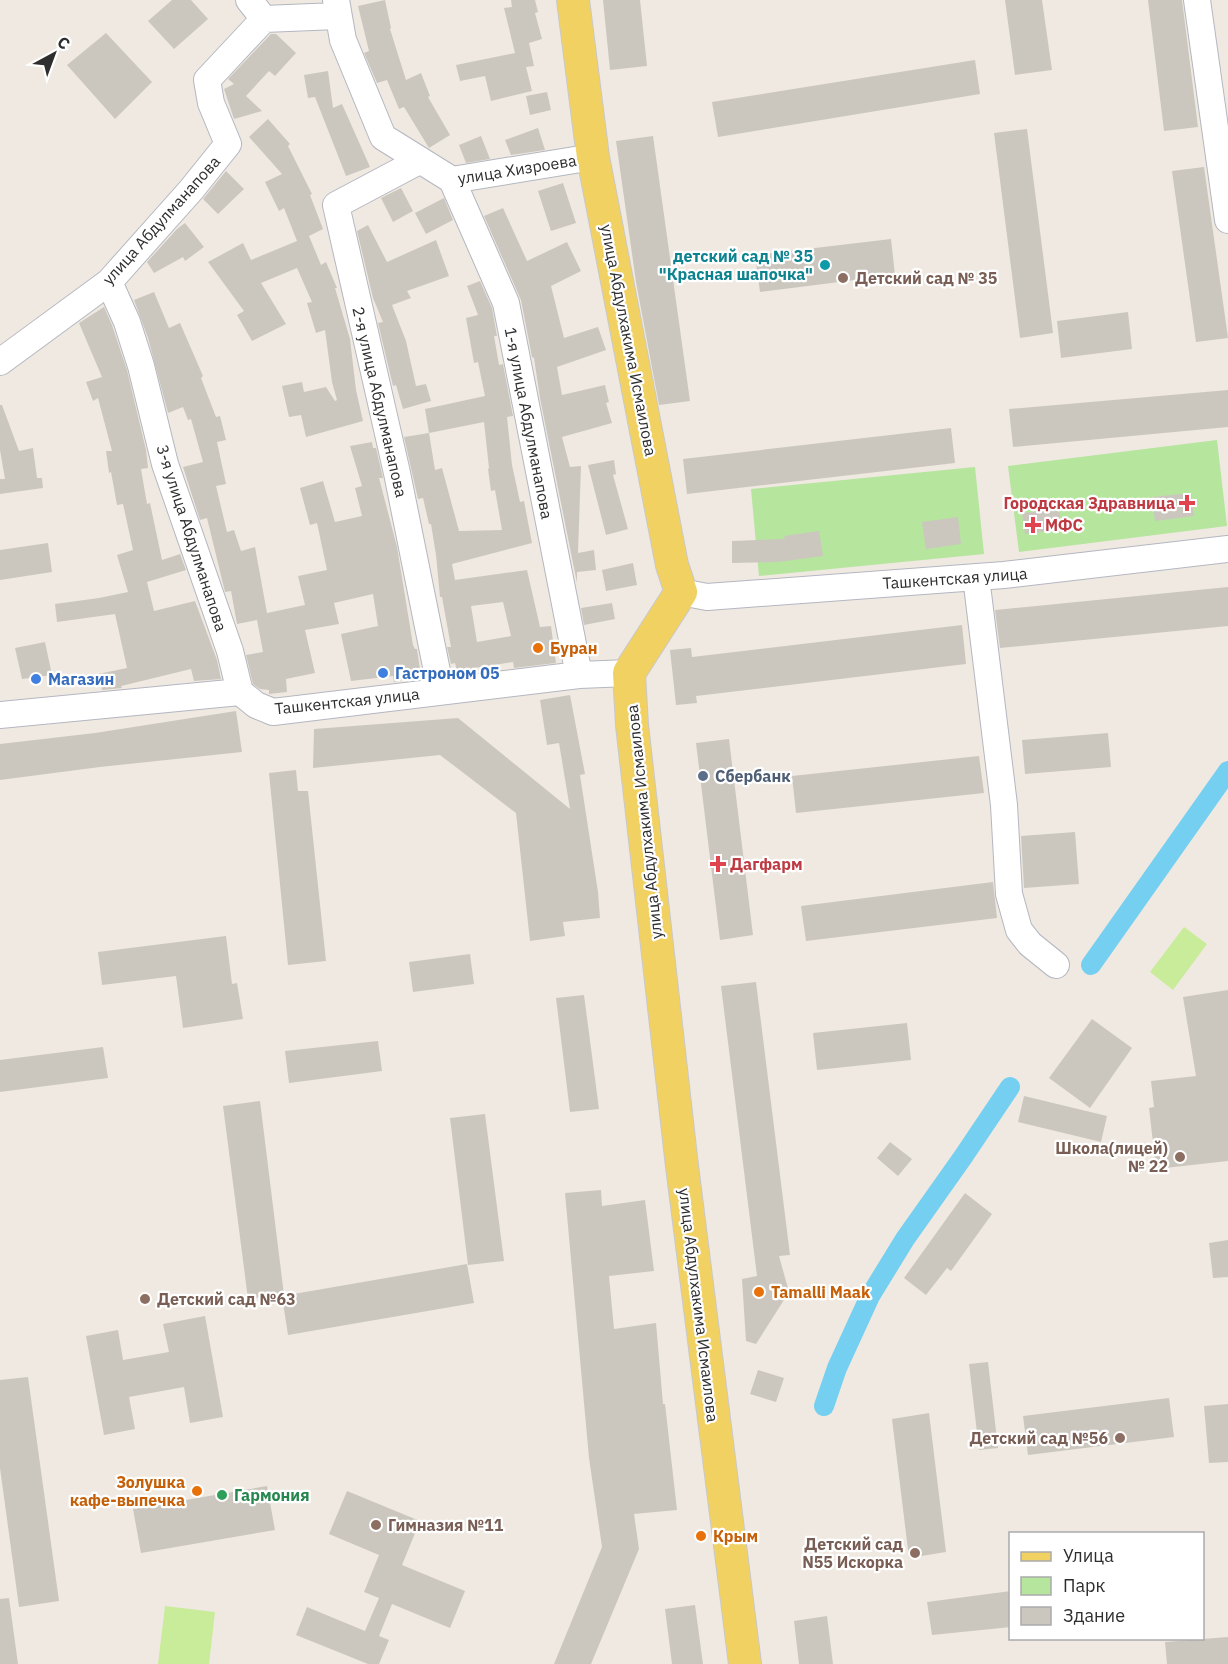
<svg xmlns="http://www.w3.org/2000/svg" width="1228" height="1664" viewBox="0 0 1228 1664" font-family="'IBM Plex Sans',sans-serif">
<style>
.green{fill:#b6e59e}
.pitch{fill:#c9ec9a}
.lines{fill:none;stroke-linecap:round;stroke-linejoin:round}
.canal{stroke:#75cff0;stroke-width:20}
.building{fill:#cbc7bf;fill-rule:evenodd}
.minor-casing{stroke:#b4b7c1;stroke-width:28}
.major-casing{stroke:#c9c9c9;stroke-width:34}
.minor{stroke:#fff;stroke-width:26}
.major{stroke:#f2d163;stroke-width:32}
.culture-dot{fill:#0f9aa8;stroke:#fff;stroke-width:2}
.education-dot{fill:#8d6e63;stroke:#fff;stroke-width:2}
.health-dot{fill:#e0444e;stroke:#fff;stroke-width:2}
.food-dot{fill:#e8710a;stroke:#fff;stroke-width:2}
.shop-dot{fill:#3f7fe0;stroke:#fff;stroke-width:2}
.service-dot{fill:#5c6f8a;stroke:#fff;stroke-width:2}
.leisure-dot{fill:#2e9e5b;stroke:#fff;stroke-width:2}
.labels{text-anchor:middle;stroke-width:4.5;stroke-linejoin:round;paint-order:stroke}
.street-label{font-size:16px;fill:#2e2e2e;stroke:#fff}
.culture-label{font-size:16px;font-weight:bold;fill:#0d838f;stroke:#fff;text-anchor:end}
.education-label{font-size:16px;font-weight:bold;fill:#785e54;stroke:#fff;text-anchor:start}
.health-label{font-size:16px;font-weight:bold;fill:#be3a42;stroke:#fff;text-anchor:start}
.food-label{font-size:16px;font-weight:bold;fill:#c56008;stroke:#fff;text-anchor:start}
.shop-label{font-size:16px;font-weight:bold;fill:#366cbe;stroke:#fff;text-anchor:start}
.service-label{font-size:16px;font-weight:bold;fill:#4e5e75;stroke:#fff;text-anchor:start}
.leisure-label{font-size:16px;font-weight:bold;fill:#27864d;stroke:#fff;text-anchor:start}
</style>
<rect width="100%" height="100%" fill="#efe9e1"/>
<path class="green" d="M 1217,440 L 1227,526 L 1019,552 L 1008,466 Z
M 975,467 L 984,554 L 759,576 L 751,489 Z"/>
<path class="pitch" d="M 1184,927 L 1207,944 L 1173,990 L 1150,972 Z
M 165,1606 L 215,1612 L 209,1664 L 158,1664 Z"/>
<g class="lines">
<path class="canal" d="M 1091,965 L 1228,771
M 824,1406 L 837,1368 L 870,1296 L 905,1239 L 963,1157 L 1010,1087"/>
</g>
<path class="building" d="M 172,0 L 191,0 L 208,19 L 174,49 L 148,21 Z
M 385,0 L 391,28 L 390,29 L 406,80 L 421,73 L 430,96 L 428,97 L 450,135 L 429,148 L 404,107 L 399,109 L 387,80 L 377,83 L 364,53 L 369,51 L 358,6 Z
M 511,0 L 535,0 L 538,12 L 535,13 L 542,39 L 529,43 L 534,66 L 526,67 L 532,91 L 491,101 L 485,76 L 460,81 L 456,65 L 515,53 L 504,8 L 512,7 Z
M 603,0 L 640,0 L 647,66 L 610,70 Z
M 1005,0 L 1042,0 L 1052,70 L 1015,75 Z
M 1148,0 L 1182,0 L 1198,127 L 1164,131 Z
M 106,33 L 152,82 L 115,119 L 67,65 Z
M 271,34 L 276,34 L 296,53 L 275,76 L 269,71 L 246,96 L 262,111 L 234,119 L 224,89 L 234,84 L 228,79 Z
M 975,60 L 980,94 L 718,137 L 712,102 Z
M 328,71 L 333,108 L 342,104 L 370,167 L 346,176 L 315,97 L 308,98 L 304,75 Z
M 547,92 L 551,110 L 530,115 L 526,96 Z
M 268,119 L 290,144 L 288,146 L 312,194 L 310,195 L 323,229 L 309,236 L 321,265 L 326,262 L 337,288 L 335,288 L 350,339 L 356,390 L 363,421 L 306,437 L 301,415 L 289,417 L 282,386 L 302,382 L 304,392 L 326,387 L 335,401 L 337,400 L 332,382 L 325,330 L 316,333 L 307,303 L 312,302 L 297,268 L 261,283 L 286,324 L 252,341 L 237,315 L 244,311 L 208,262 L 243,243 L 251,260 L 297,241 L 284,208 L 279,211 L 265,182 L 282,174 L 249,137 Z
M 538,128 L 545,150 L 511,155 L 505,140 Z
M 1027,129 L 1053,333 L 1020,338 L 994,133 Z
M 481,136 L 490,159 L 466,163 L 459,145 Z
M 653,136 L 690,401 L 659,405 L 636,282 L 616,141 Z
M 1204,167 L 1228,338 L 1196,342 L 1172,171 Z
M 226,171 L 244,189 L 218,214 L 203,199 Z
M 563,183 L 576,223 L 551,231 L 538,191 Z
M 401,188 L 413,211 L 393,222 L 381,198 Z
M 444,198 L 453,220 L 426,234 L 415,213 Z
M 503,208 L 527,261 L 567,242 L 581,271 L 551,286 L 564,338 L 598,327 L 606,350 L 557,367 L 562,395 L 605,385 L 609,402 L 606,403 L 612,423 L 562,437 L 570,467 L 581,466 L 578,553 L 594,550 L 596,570 L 577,572 L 577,583 L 540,398 L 534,358 L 532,357 L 521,300 L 484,216 Z
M 185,223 L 204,247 L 185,261 L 183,257 L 154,273 L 147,262 L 177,229 Z
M 368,225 L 387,262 L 436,240 L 449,276 L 407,291 L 411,298 L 392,305 L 406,341 L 416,386 L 426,384 L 431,401 L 403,409 L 396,385 L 393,386 L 378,323 L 383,322 L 373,298 L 357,231 Z
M 891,239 L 895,275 L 760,292 L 755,255 Z
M 480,281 L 492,308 L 497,336 L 494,336 L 499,365 L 503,364 L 513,416 L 507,417 L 512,465 L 520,502 L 524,501 L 532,543 L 452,564 L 455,580 L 527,570 L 540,627 L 551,626 L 556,663 L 514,668 L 513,662 L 474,668 L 474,673 L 458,675 L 455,663 L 451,664 L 447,647 L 451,647 L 442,597 L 440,597 L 436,555 L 431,524 L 429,524 L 423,498 L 418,499 L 404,437 L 429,433 L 425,409 L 485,396 L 478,362 L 474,363 L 466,318 L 478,315 L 467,286 ZM 484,422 L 489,468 L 488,469 L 491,491 L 495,490 L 502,530 L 459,531 L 442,468 L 435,470 L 429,433 ZM 503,602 L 511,636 L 477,642 L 471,606 Z
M 154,292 L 169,328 L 180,323 L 203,376 L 201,378 L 216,417 L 220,416 L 226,440 L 217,442 L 226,484 L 216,486 L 227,532 L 234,530 L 241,551 L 255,547 L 267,613 L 305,605 L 298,576 L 327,570 L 317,523 L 310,525 L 300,488 L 323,481 L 335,522 L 362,516 L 355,488 L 362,486 L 350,446 L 372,442 L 373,448 L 376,448 L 383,478 L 379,478 L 397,547 L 413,645 L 415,649 L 417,649 L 421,676 L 394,682 L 393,676 L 351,681 L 341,634 L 378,626 L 373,594 L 334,603 L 339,624 L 305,630 L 315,673 L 286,679 L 287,692 L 269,694 L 269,690 L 260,689 L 253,684 L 246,655 L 263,652 L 257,620 L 237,624 L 231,591 L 225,592 L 207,518 L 200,520 L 183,467 L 203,462 L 191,419 L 188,420 L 183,407 L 168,413 L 148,338 L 134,300 Z
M 104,307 L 112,325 L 127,370 L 146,450 L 148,468 L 141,469 L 147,504 L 150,503 L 162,560 L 180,554 L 186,570 L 147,582 L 154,611 L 195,601 L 217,660 L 221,679 L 194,681 L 191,669 L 121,686 L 122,688 L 102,690 L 98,674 L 127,668 L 115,614 L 57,622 L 55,604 L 99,598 L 128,592 L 117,555 L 133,550 L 123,504 L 117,505 L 111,472 L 109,473 L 106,451 L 112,451 L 98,398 L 93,401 L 86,382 L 102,377 L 79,323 Z
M 1128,312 L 1132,349 L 1061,358 L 1057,321 Z
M 1228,390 L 1228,427 L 1013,447 L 1009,409 Z
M 0,405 L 2,405 L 19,451 L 33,448 L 37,478 L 42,478 L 43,488 L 0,494 L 0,479 L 5,479 L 0,450 Z
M 951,428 L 955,463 L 687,494 L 683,459 Z
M 614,460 L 616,474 L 613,475 L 628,529 L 606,535 L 588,465 Z
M 1191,493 L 1194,516 L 1155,521 L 1152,497 Z
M 1059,509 L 1062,529 L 1025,534 L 1022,513 Z
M 958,517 L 961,544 L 926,549 L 922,522 Z
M 819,531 L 823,556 L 778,562 L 732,563 L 732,541 L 785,539 L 784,536 Z
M 48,543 L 52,572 L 0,580 L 0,550 Z
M 633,563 L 637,585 L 606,591 L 602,570 Z
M 1228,587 L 1228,626 L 1000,648 L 995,610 Z
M 612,603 L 615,619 L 584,625 L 581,608 Z
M 962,625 L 966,664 L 696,696 L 697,703 L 676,705 L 670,650 L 691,648 L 692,657 Z
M 45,642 L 52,675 L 22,679 L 15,648 Z
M 570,695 L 585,774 L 580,775 L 598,892 L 600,918 L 563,922 L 565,936 L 530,941 L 516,813 L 440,755 L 313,768 L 314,729 L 458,718 L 570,809 L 559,743 L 547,745 L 540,700 Z
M 236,711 L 242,752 L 100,767 L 0,780 L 0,744 L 95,733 Z
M 1108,733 L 1111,767 L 1025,774 L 1022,740 Z
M 729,739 L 753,935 L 720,940 L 696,743 Z
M 979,756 L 984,793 L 796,813 L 792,776 Z
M 296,770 L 298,791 L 308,791 L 326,961 L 288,965 L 269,773 Z
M 1075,832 L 1079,884 L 1024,888 L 1021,836 Z
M 993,882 L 997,918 L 806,941 L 801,906 Z
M 226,936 L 232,984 L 237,983 L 243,1019 L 183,1028 L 176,976 L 102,985 L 98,952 Z
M 470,954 L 474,984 L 413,992 L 409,962 Z
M 756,982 L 790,1255 L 779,1256 L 789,1292 L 756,1344 L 746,1341 L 742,1279 L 757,1276 L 721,986 Z
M 1228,990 L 1228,1161 L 1156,1169 L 1149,1108 L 1154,1107 L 1151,1081 L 1196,1076 L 1183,997 Z
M 584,995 L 599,1109 L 570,1112 L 556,998 Z
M 1092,1019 L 1132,1048 L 1090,1108 L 1049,1078 Z
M 907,1023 L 911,1060 L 817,1070 L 813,1033 Z
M 378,1041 L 382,1071 L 289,1083 L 285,1051 Z
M 103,1047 L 108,1078 L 0,1092 L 0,1060 Z
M 1024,1096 L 1107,1116 L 1101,1142 L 1018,1122 Z
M 260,1101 L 284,1295 L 248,1299 L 223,1106 Z
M 485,1114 L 504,1261 L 468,1265 L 450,1118 Z
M 890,1142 L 912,1159 L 898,1176 L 877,1158 Z
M 601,1190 L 602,1206 L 645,1200 L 654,1271 L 609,1276 L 614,1329 L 656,1323 L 663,1404 L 665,1404 L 677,1510 L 634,1514 L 639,1549 L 591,1664 L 554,1664 L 602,1547 L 589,1458 L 565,1193 Z
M 965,1193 L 992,1214 L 951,1271 L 947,1268 L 926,1295 L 904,1278 Z
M 1228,1240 L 1228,1277 L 1213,1278 L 1209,1243 Z
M 467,1264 L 474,1303 L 288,1335 L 282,1296 Z
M 205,1316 L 223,1417 L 190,1423 L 184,1387 L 129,1397 L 135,1429 L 104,1435 L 86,1336 L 118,1330 L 123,1360 L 169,1352 L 163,1324 Z
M 988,1362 L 998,1448 L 979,1450 L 969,1364 Z
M 758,1370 L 784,1378 L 776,1402 L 750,1394 Z
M 28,1377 L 59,1601 L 19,1607 L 0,1468 L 0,1380 Z
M 1169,1398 L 1174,1437 L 1028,1455 L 1023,1416 Z
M 1228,1404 L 1228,1462 L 1209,1463 L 1204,1406 Z
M 929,1413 L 946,1552 L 909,1558 L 892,1419 Z
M 267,1486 L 275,1530 L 141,1553 L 133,1509 Z
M 347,1491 L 420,1521 L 402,1565 L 465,1591 L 450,1628 L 392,1604 L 379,1636 L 389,1640 L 379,1664 L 368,1664 L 296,1635 L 307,1607 L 365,1631 L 379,1598 L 364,1592 L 379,1555 L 329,1534 Z
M 1011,1591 L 1011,1627 L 932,1635 L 927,1602 Z
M 9,1598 L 18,1664 L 0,1664 L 0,1599 Z
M 695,1605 L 703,1664 L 672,1664 L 665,1609 Z
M 827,1616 L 833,1664 L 799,1664 L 794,1621 Z
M 1228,1637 L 1228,1664 L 1167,1664 L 1165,1642 Z"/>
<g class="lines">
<g class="minor-casing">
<path id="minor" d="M 249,0 L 264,19 L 337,16
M 336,0 L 343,40 L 383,137 L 452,180 L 593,157
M 1197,0 L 1228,220
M 419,161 L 336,205 L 397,473 L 441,691
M 452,180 L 506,303 L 579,675
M 109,282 L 127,322 L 141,366 L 165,464 L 230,651 L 240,692
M 0,362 L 109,282 L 191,190 L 228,144 L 211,103 L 207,80 L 264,19
M 976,577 L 1004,805 L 1009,894 L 1019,930 L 1030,944 L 1056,965
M 681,592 L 707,597 L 1004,575 L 1228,549
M 0,715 L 240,692 L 256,705 L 273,712 L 579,675 L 629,673"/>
</g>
<g class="major-casing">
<path id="major" d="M 573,0 L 593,157 L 672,565 L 681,592 L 629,673 L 632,725 L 682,1166 L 745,1664"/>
</g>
<use href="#minor" class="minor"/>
<use href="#major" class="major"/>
</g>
<circle class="culture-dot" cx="825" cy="265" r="6"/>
<g class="education-dot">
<circle cx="843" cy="278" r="6"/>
<circle cx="1180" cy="1157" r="6"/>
<circle cx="145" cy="1299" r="6"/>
<circle cx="1120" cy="1438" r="6"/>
<circle cx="376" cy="1525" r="6"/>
<circle cx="915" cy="1553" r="6"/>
</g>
<g class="health-dot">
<path d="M1184 494h6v6h6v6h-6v6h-6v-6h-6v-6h6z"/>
<path d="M1030 516h6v6h6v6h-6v6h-6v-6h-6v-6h6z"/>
<path d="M715 855h6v6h6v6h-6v6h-6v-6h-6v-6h6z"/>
</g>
<g class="food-dot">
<circle cx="538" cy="648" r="6"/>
<circle cx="759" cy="1292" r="6"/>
<circle cx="197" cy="1491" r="6"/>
<circle cx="701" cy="1536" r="6"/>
</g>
<g class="shop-dot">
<circle cx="383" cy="673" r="6"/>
<circle cx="36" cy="679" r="6"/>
</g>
<circle class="service-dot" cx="703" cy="776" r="6"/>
<circle class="leisure-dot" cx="222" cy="1495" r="6"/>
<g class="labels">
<g class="street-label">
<text transform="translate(517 169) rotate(-9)" y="6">улица Хизроева</text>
<text transform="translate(161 220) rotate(-48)" y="6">улица Абдулманапова</text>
<text transform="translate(629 340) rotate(79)" y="6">улица Абдулхакима Исмаилова</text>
<text transform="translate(380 402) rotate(77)" y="6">2-я улица Абдулманапова</text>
<text transform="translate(529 423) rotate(79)" y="6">1-я улица Абдулманапова</text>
<text transform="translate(192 538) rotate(72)" y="6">3-я улица Абдулманапова</text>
<text transform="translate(955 578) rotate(-4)" y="6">Ташкентская улица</text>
<text transform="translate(347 701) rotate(-6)" y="6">Ташкентская улица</text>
<text transform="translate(644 822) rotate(-96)" y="6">улица Абдулхакима Исмаилова</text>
<text transform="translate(699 1305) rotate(83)" y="6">улица Абдулхакима Исмаилова</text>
</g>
<g class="culture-label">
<text x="813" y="262">детский сад № 35<tspan x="813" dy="18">"Красная шапочка"</tspan></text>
</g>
<g class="education-label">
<text x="855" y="284">Детский сад № 35</text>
<text x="1168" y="1154" text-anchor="end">Школа(лицей)<tspan x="1168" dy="18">№ 22</tspan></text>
<text x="157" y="1305">Детский сад №63</text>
<text x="1108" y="1444" text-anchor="end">Детский сад №56</text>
<text x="388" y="1531">Гимназия №11</text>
<text x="903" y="1550" text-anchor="end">Детский сад<tspan x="903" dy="18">N55 Искорка</tspan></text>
</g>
<g class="health-label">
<text x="1175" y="509" text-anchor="end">Городская Здравница</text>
<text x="1045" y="531">МФС</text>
<text x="730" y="870">Дагфарм</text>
</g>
<g class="food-label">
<text x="550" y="654">Буран</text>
<text x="771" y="1298">Tamalli Maak</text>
<text x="185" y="1488" text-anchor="end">Золушка<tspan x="185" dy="18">кафе-выпечка</tspan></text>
<text x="713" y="1542">Крым</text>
</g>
<g class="shop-label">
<text x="395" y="679">Гастроном 05</text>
<text x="48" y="685">Магазин</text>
</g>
<g class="service-label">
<text x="715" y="782">Сбербанк</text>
</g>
<g class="leisure-label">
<text x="234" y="1501">Гармония</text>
</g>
</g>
<rect x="1009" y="1532" width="195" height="108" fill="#ffffff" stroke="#ababab" stroke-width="1.5"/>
<rect x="1021" y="1552" width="30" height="9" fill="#f2d163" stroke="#ababab" stroke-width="1.5"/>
<text x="1063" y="1562" font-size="18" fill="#2e2e2e">Улица</text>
<rect x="1021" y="1577" width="30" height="18" fill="#b6e59e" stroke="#ababab" stroke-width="1.5"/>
<text x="1063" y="1592" font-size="18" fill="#2e2e2e">Парк</text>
<rect x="1021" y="1607" width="30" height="18" fill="#cbc7bf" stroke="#ababab" stroke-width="1.5"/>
<text x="1063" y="1622" font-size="18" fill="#2e2e2e">Здание</text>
<g transform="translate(54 54) rotate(41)" stroke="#ffffff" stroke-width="4.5" paint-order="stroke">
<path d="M0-4.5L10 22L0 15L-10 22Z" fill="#2e2e2e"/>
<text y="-9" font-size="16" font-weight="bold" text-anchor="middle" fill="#2e2e2e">С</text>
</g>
</svg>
